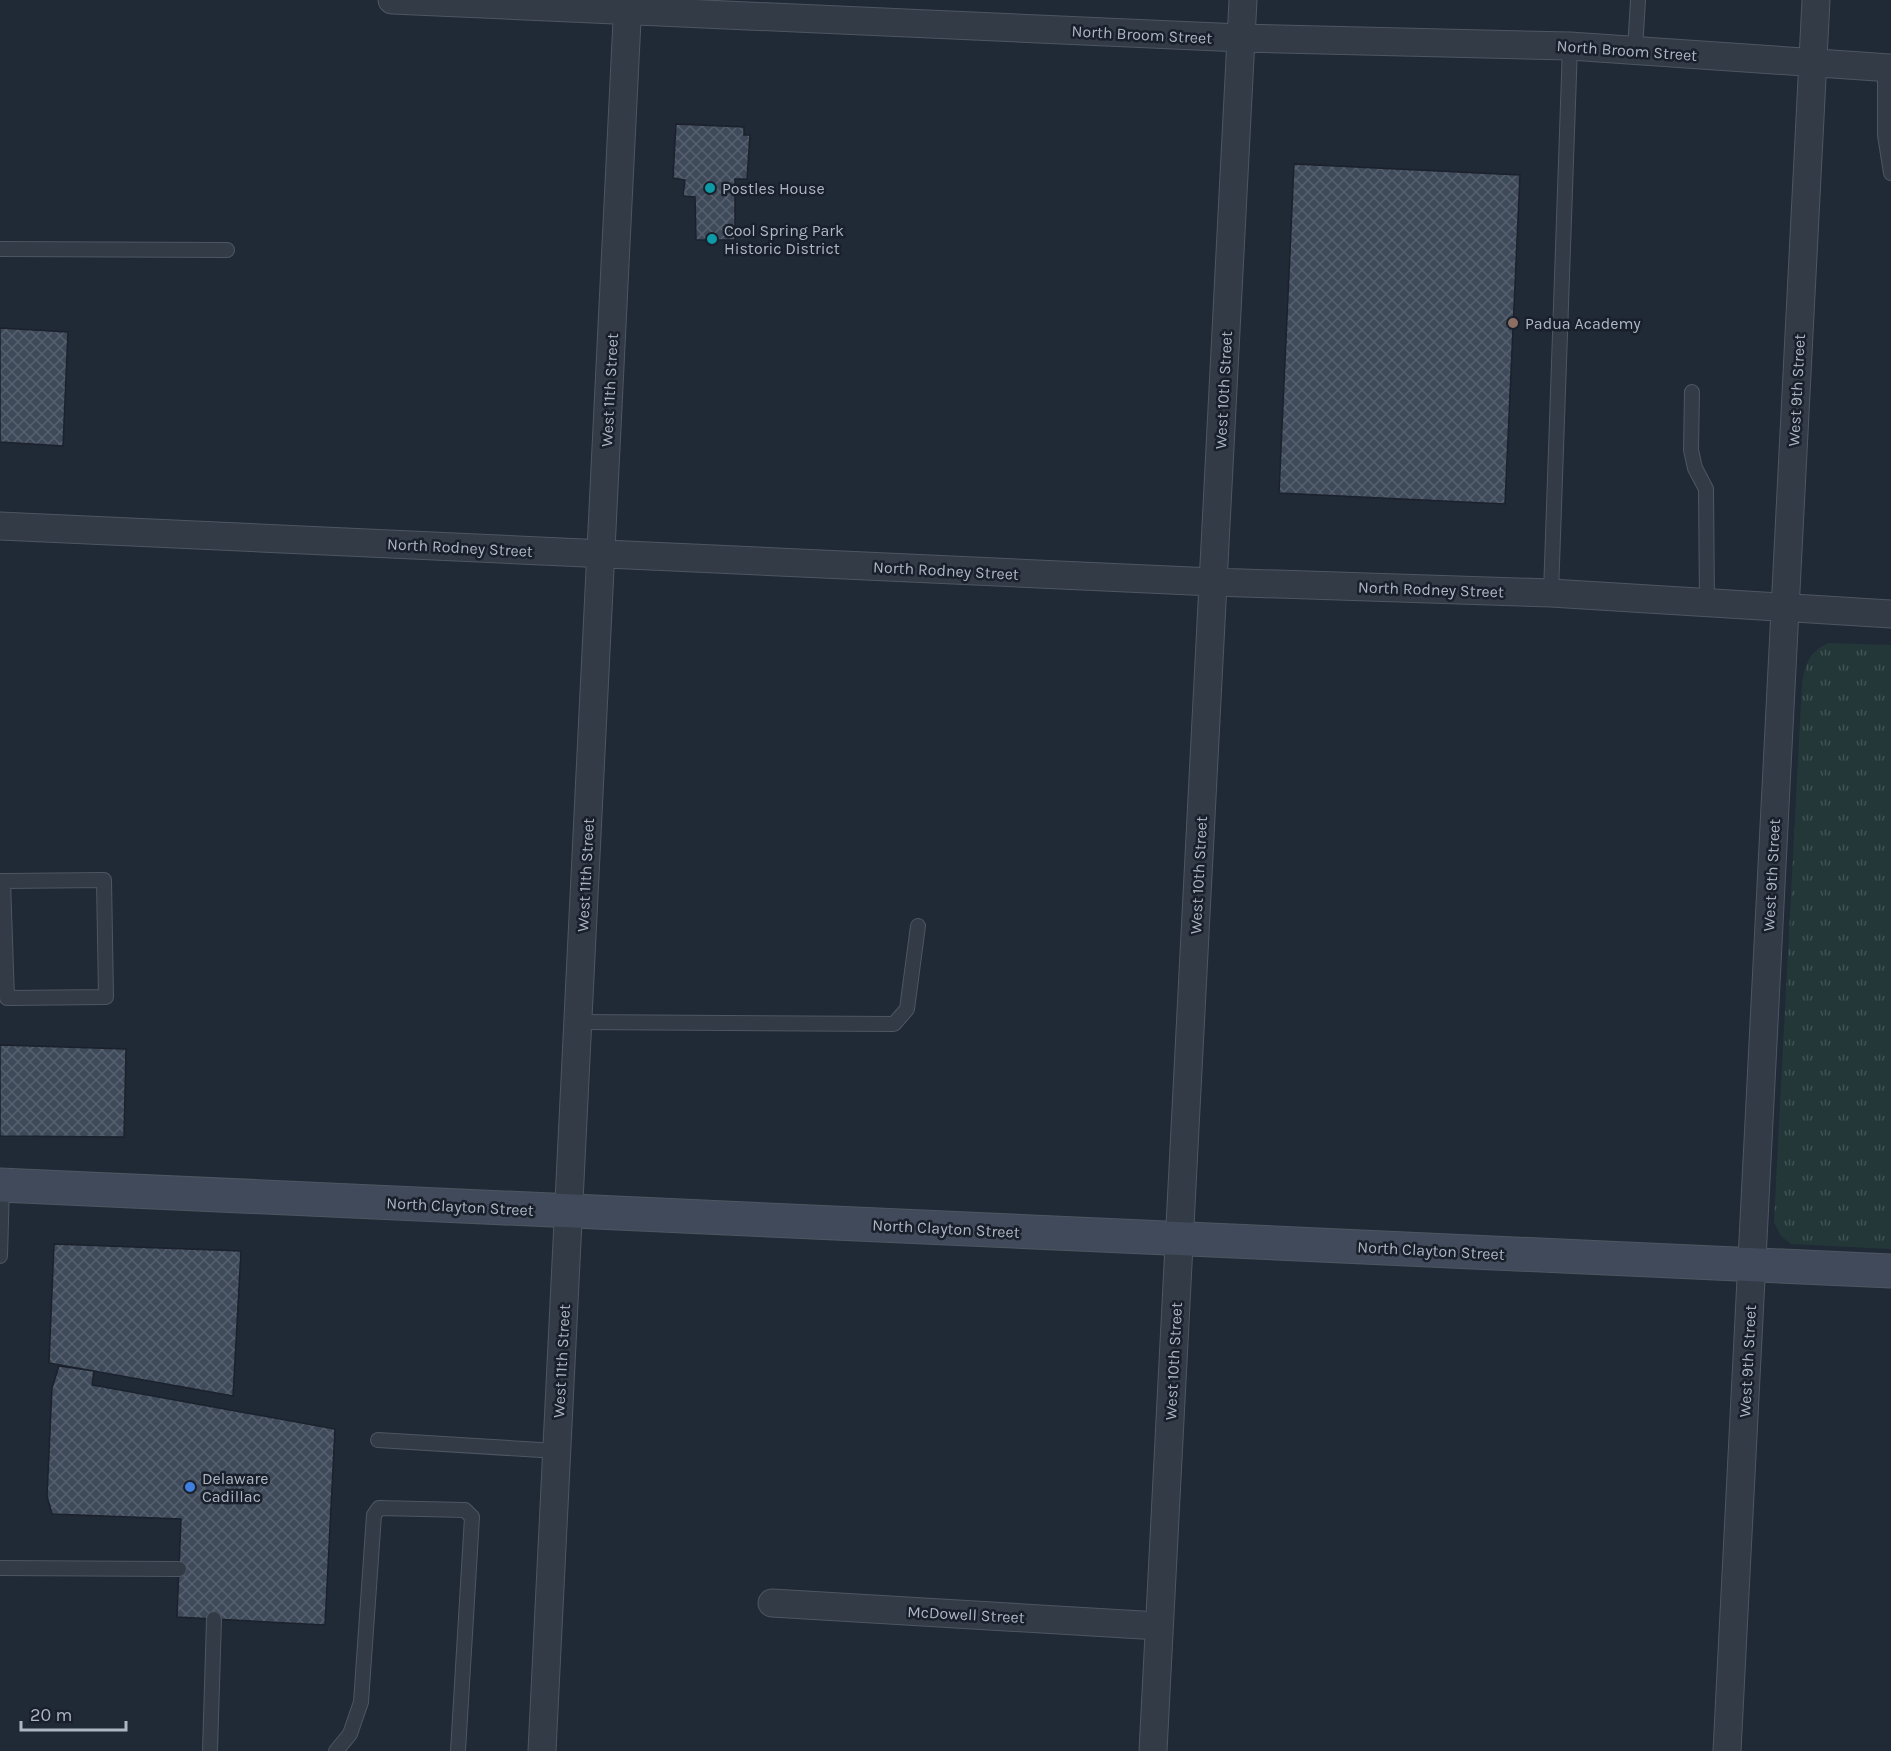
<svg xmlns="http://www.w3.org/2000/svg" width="1891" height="1751" viewBox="0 0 1891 1751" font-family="Karla,sans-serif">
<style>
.grass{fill:url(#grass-tufts)}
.building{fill:url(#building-cross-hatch);stroke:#1b222d;stroke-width:1.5}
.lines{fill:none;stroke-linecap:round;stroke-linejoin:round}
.lane-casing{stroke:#4e5662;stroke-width:16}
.street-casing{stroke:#4e5662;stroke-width:29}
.secondary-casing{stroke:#4e5662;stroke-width:35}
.lane{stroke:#333b47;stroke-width:14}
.street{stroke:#333b47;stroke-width:27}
.secondary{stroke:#414a5a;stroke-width:33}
.culture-dot{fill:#0f9aa8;stroke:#19202b;stroke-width:2}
.education-dot{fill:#8d6e63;stroke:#19202b;stroke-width:2}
.shop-dot{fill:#3f7fe0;stroke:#19202b;stroke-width:2}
.labels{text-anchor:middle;stroke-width:5;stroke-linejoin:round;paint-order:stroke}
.street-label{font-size:16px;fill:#adb6c4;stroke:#19202b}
.poi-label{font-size:16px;fill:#adb6c4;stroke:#19202b;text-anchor:start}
</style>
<defs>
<pattern id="grass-tufts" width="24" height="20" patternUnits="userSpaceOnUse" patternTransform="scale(1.5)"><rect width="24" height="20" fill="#233739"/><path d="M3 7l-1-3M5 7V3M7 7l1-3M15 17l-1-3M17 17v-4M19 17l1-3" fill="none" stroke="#405254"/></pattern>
<pattern id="building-cross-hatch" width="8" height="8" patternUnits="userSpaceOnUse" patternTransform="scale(1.5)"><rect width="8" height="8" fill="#3e4959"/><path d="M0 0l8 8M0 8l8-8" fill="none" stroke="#57616f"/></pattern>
</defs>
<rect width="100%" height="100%" fill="#202936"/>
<path class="grass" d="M 1828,643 L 1891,645 L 1891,1249 L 1791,1244 L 1781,1236 L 1774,1222 L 1802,683 C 1806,663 1809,652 1828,643 Z"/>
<path class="building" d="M 676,124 L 744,127 L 744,135 L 750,135 L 747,179 L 735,179 L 735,240 L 696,240 L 695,197 L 683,196 L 685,180 L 673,178 Z
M 1294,164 L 1520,175 L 1505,504 L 1279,493 Z
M 0,328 L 68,332 L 63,446 L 0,442 Z
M 0,1045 L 126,1049 L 124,1137 L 0,1136 Z
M 54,1244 L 241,1251 L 233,1396 L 49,1363 Z
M 59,1366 L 94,1371 L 92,1385 L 335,1429 L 325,1625 L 177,1617 L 181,1519 L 52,1514 L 47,1496 L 52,1388 Z"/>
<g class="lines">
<g class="lane-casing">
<path id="lane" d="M 1635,50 L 1638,0
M 1885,67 L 1885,135 L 1891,173
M 0,249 L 227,250
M 1692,392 L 1691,450 L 1695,468 L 1706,489 L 1707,604
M 1551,593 L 1570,46
M 0,881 L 3,881 L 104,880 L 106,997 L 7,998 L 3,881
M 578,1022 L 894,1024 L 907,1009 L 918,926
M 0,1256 L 2,1185
M 378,1440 L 557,1451
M 0,1568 L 179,1569
M 210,1751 L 214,1619
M 336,1751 L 350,1734 L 361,1702 L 374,1515 L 379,1508 L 465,1510 L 472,1517 L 458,1751"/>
</g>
<g class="street-casing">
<path id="street" d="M 392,0 L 1241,38 L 1570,46 L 1891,68
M 0,526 L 1213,582 L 1551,593 L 1891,614
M 772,1603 L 1159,1626
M 542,1751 L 628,0
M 1153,1751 L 1243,0
M 1727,1751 L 1816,0"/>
</g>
<g class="secondary-casing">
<path id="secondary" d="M 0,1185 L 1891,1271"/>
</g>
<use href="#lane" class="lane"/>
<use href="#street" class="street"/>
<use href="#secondary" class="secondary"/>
</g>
<g class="culture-dot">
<circle cx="710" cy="188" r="6"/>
<circle cx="712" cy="239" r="6"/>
</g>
<circle class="education-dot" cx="1513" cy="323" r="6"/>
<circle class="shop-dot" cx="190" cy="1487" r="6"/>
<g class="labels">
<g class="street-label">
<text transform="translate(1142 34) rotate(3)" y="6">North Broom Street</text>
<text transform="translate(1627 50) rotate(4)" y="6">North Broom Street</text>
<text transform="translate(609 390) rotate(-87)" y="6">West 11th Street</text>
<text transform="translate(1223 390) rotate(-87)" y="6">West 10th Street</text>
<text transform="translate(1796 390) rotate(-87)" y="6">West 9th Street</text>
<text transform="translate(460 547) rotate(3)" y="6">North Rodney Street</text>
<text transform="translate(946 570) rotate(3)" y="6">North Rodney Street</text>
<text transform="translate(1431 589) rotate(2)" y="6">North Rodney Street</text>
<text transform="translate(585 875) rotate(-87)" y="6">West 11th Street</text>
<text transform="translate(1198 875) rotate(-87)" y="6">West 10th Street</text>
<text transform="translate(1771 875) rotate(-87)" y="6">West 9th Street</text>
<text transform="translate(460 1206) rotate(3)" y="6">North Clayton Street</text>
<text transform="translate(946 1228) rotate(3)" y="6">North Clayton Street</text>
<text transform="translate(1431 1250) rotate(3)" y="6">North Clayton Street</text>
<text transform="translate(561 1361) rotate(-87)" y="6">West 11th Street</text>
<text transform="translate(1173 1361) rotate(-87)" y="6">West 10th Street</text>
<text transform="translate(1747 1361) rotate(-87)" y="6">West 9th Street</text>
<text transform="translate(966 1614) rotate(3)" y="6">McDowell Street</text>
</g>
<g class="poi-label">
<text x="722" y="194">Postles House</text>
<text x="724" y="236">Cool Spring Park<tspan x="724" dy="18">Historic District</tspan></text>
<text x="1525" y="329">Padua Academy</text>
<text x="202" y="1484">Delaware<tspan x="202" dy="18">Cadillac</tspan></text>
</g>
</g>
<path d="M21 1721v9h105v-9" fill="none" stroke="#adb6c4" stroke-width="3"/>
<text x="30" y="1721" font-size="18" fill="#adb6c4" stroke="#19202b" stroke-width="4.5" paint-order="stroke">20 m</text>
</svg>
